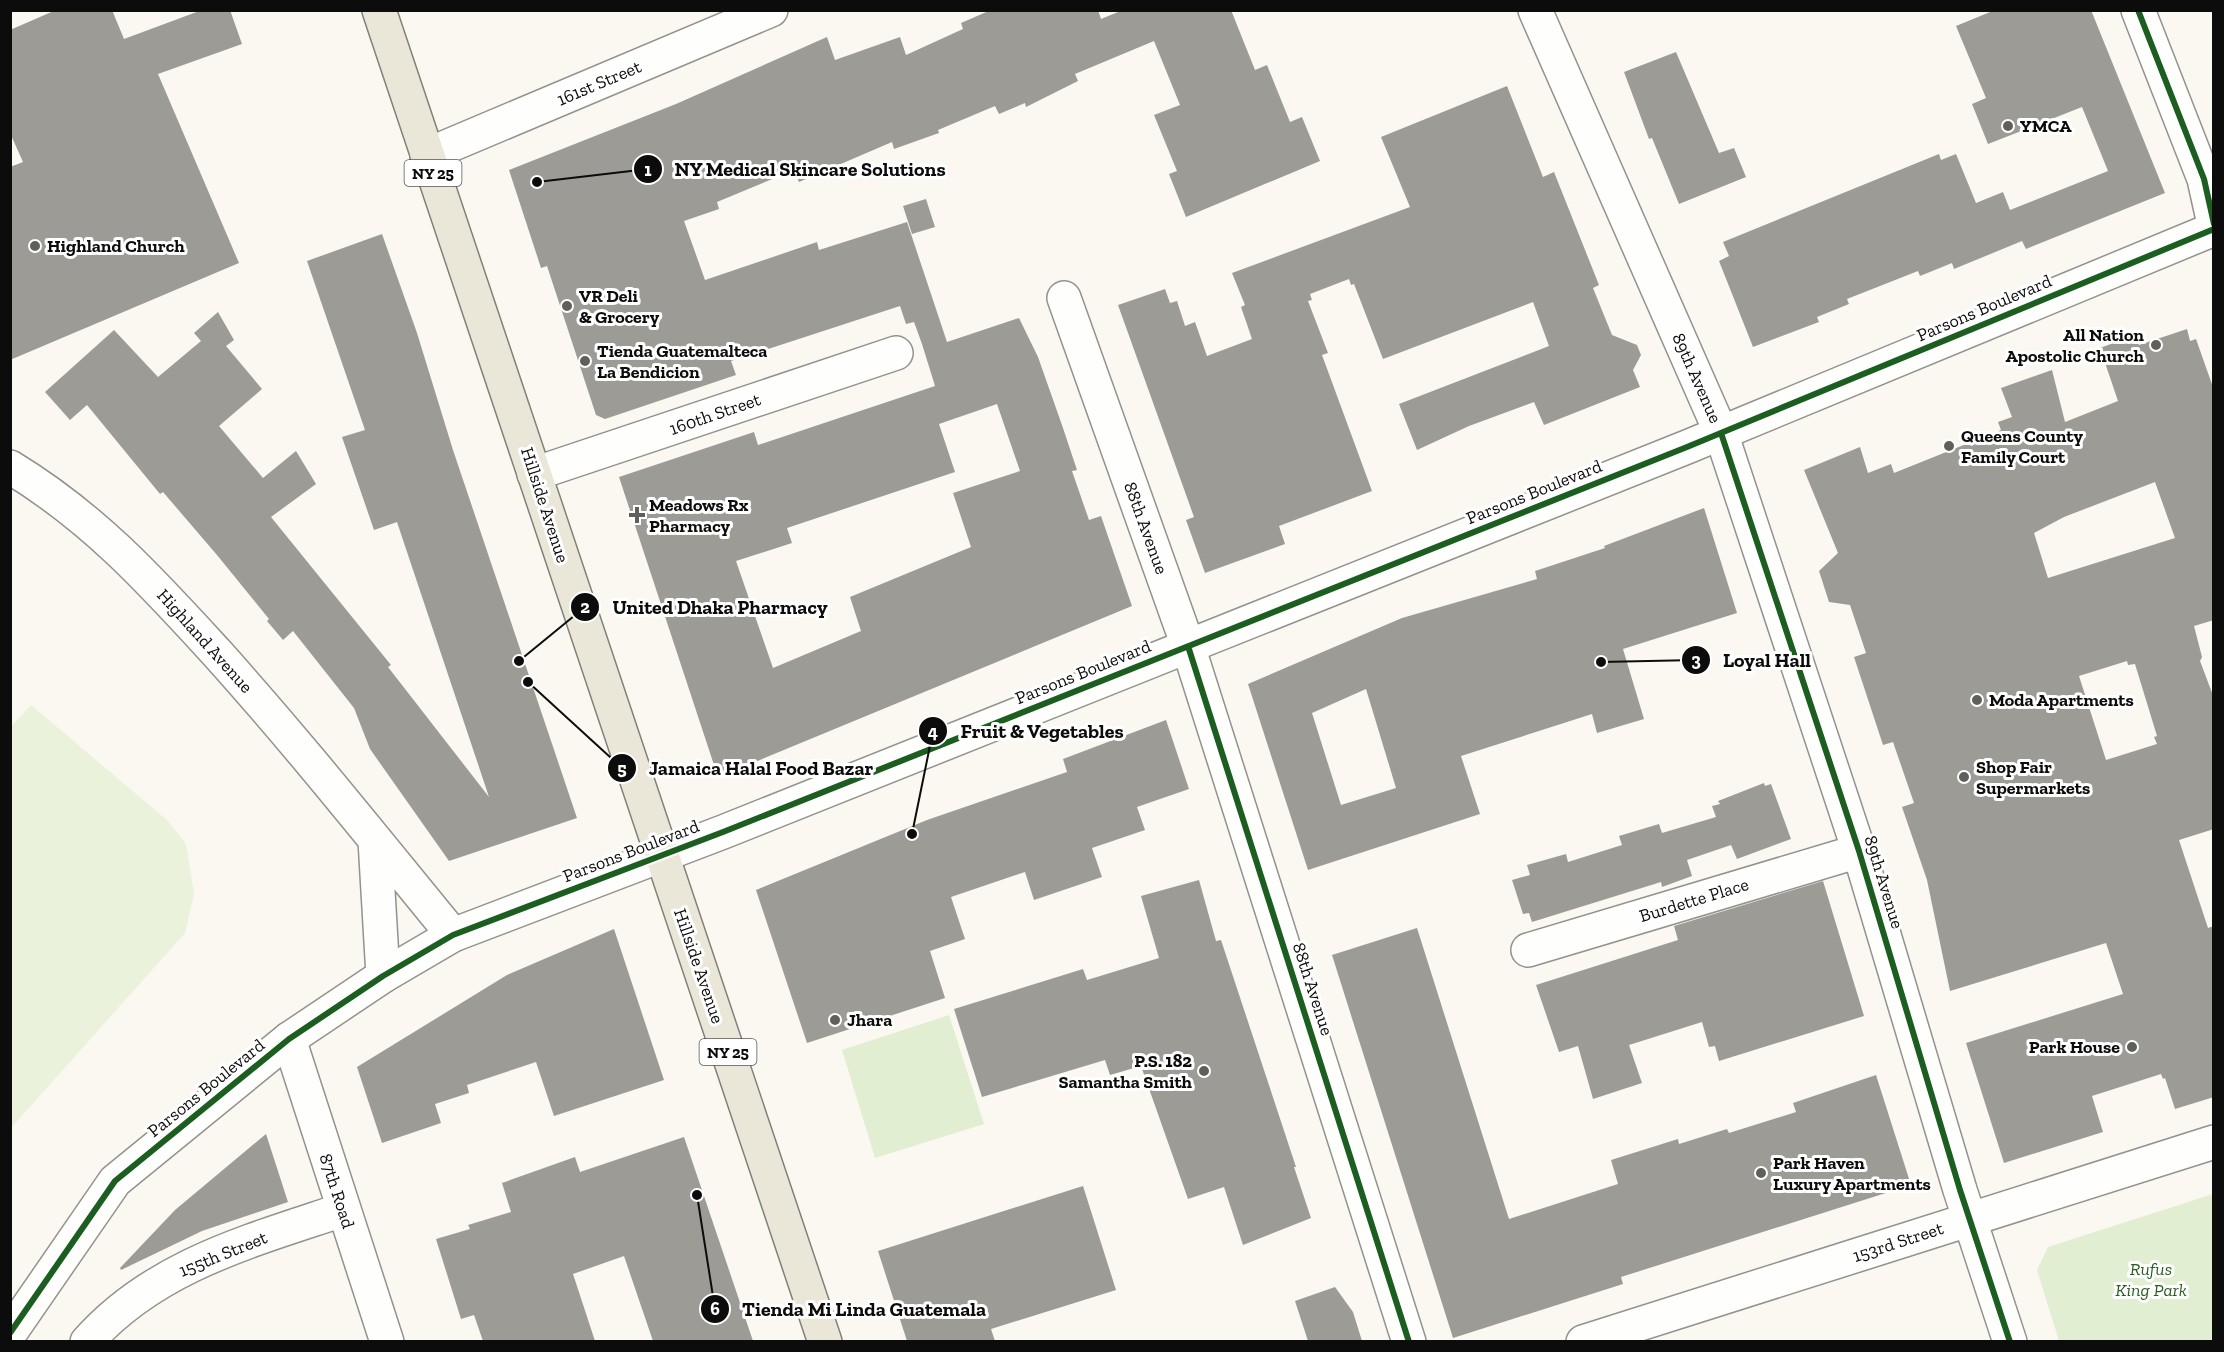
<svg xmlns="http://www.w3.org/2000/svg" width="2224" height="1352" viewBox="0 0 2224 1352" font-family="'Zilla Slab',serif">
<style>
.green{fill:#e1eed2}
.pitch{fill:#ebf2dc}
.building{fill:#9d9b96;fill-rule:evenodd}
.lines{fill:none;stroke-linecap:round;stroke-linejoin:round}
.minor-casing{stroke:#93928f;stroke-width:36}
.tertiary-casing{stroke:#93928f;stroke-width:36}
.primary-casing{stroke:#80807c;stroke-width:36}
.minor{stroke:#fefefd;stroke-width:33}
.tertiary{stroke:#fefefd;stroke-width:33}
.primary{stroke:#eae7d9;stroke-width:33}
.cycleway-casing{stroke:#fff;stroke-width:10}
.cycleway{stroke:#1b5e20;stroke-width:6}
.poi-dot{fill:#5f5f5c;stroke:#fff;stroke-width:2}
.labels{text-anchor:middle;stroke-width:6;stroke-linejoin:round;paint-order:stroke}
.shield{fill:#fff;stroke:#555;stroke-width:1.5}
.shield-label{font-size:16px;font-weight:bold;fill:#0c0c0c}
.street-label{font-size:18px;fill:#0c0c0c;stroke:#fff}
.poi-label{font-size:18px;font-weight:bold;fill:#0c0c0c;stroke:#fff;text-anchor:start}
.park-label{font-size:18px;font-style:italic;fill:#295e23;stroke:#fff}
.leader{fill:none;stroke:#0c0c0c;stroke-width:2}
.callout-dot{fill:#0c0c0c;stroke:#fff;stroke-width:2}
.mark-label{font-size:18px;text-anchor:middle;font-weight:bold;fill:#fff}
.callout-label{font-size:20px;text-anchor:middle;font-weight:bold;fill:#0c0c0c;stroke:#fff;stroke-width:6;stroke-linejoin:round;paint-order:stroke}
</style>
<rect width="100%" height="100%" fill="#faf8f0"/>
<path class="green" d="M 949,1015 L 984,1124 L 875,1158 L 842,1050 Z
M 2213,1194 L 2213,1341 L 2059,1341 L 2037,1270 L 2048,1247 Z"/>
<path class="pitch" d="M 31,705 L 168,821 L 186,844 L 194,894 L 185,933 L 11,1128 L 10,728 Z"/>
<path class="building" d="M 56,10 L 112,10 L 124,39 L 202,10 L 230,10 L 242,44 L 158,74 L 239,263 L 10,360 L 10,167 L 23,162 L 10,133 L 10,30 Z
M 991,10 L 1098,10 L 1101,19 L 1123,10 L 1231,10 L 1255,70 L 1267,65 L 1290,122 L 1302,117 L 1320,161 L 1186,217 L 1169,174 L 1177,171 L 1154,115 L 1180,105 L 1154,41 L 1075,74 L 1078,81 L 1026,107 L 1025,103 L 999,114 L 995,106 L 938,130 L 939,133 L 894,149 L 892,142 L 799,182 L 794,170 L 717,202 L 719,209 L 684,221 L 705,280 L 817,242 L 819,250 L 907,222 L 947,342 L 1019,318 L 1038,357 L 1063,428 L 1077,470 L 1072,471 L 1089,520 L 1101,516 L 1132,606 L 726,774 L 716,771 L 619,477 L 754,432 L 758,445 L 935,386 L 922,344 L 914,322 L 906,324 L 900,306 L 731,361 L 736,375 L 605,419 L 596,415 L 547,266 L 541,268 L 509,170 L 676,104 L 827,37 L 835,60 L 900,37 L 906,55 L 963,29 L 961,23 ZM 997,404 L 1020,471 L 953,493 L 971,547 L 850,597 L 861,631 L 773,668 L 736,561 L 792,543 L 787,528 L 955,472 L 939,424 Z
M 1995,10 L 2091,10 L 2165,193 L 2026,249 L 2022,241 L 1954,269 L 1952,263 L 1920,276 L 1918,271 L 1847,299 L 1849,304 L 1817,317 L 1819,322 L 1753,347 L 1719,261 L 1729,256 L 1723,242 L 1939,154 L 1941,160 L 1956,154 L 1976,203 L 2003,192 L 2010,210 L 2108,171 L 2082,107 L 1988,144 L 1972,104 L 1986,98 L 1956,26 Z
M 1676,52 L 1719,153 L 1734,148 L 1746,177 L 1679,204 L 1652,138 L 1649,139 L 1624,72 Z
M 1507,86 L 1543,177 L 1554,172 L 1599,285 L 1593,288 L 1612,335 L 1637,345 L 1641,355 L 1633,370 L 1640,387 L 1544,425 L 1534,402 L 1469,426 L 1417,450 L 1399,404 L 1549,346 L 1533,302 L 1383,359 L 1354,284 L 1351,285 L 1349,279 L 1310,294 L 1312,300 L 1308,301 L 1328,353 L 1322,355 L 1372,491 L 1279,526 L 1285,544 L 1205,573 L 1186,520 L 1194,517 L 1118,305 L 1165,289 L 1170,303 L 1177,301 L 1185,326 L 1195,322 L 1207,356 L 1252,339 L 1241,307 L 1245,305 L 1232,273 L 1410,207 L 1381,137 Z
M 926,199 L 935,227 L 912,234 L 903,206 Z
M 382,234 L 417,333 L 453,450 L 577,818 L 449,861 L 370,749 L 354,708 L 293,631 L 283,640 L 267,621 L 269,619 L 217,555 L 163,492 L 160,494 L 87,405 L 70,420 L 45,392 L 114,330 L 158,377 L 201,341 L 194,333 L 218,312 L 234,340 L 226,346 L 262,389 L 219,426 L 263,478 L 296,451 L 316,484 L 271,517 L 391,665 L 388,667 L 489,797 L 397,522 L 374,530 L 342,437 L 365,430 L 307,261 Z
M 2187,329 L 2190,341 L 2196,339 L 2214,390 L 2214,620 L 2194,626 L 2202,657 L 2200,661 L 2214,698 L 2214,829 L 2179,840 L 2208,928 L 2214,926 L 2214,1097 L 2175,1109 L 2165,1078 L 2163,1079 L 2161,1074 L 2092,1096 L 2103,1132 L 2004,1163 L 1966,1043 L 2123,994 L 2106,943 L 1950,991 L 1927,880 L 1902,807 L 1914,803 L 1893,742 L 1883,745 L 1854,657 L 1866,653 L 1850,605 L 1829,602 L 1819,571 L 1838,553 L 1804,470 L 1860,447 L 1868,473 L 1891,464 L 1894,473 L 2001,430 L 1998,422 L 2012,417 L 2001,388 L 2052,370 L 2065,422 L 2118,401 L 2100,348 L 2135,335 L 2139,345 ZM 2155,482 L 2175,538 L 2048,578 L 2034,533 L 2064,517 ZM 2127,661 L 2128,665 L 2135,664 L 2157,736 L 2154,737 L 2157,744 L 2106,760 L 2079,676 Z
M 1704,508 L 1737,613 L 1623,649 L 1644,719 L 1597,733 L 1592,714 L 1461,756 L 1480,814 L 1308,870 L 1248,684 L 1402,618 L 1537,579 L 1535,571 L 1605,548 L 1604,546 ZM 1366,689 L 1396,788 L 1341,805 L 1312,713 Z
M 1166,720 L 1189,789 L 1137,807 L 1145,830 L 1092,848 L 1102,877 L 1034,900 L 1025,872 L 951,897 L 965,939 L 930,951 L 945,998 L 807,1043 L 756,890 L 927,820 L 1067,772 L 1063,759 Z
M 1764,783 L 1765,786 L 1771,784 L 1791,839 L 1737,859 L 1731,845 L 1687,860 L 1692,876 L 1662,887 L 1661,882 L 1532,922 L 1529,913 L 1523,914 L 1512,880 L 1530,875 L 1527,865 L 1566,854 L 1568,862 L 1622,845 L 1619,836 L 1659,824 L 1662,833 L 1716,817 L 1712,806 L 1720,804 L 1718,801 Z
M 1199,880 L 1216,941 L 1221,940 L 1296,1167 L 1294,1167 L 1311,1218 L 1243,1245 L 1224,1187 L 1188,1199 L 1141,1066 L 1110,1075 L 1105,1060 L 982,1097 L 954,1009 L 1083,969 L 1087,980 L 1159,958 L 1141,896 Z
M 1823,881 L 1864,1016 L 1719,1061 L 1715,1046 L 1709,1047 L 1702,1022 L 1629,1045 L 1642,1083 L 1593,1099 L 1578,1046 L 1559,1052 L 1536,985 L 1678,940 L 1674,926 Z
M 1417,928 L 1509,1219 L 1618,1184 L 1611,1160 L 1678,1139 L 1679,1144 L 1727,1129 L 1729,1133 L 1796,1112 L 1793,1103 L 1876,1075 L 1911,1185 L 1621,1277 L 1623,1284 L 1453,1338 L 1332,955 Z
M 614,929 L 664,1080 L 554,1116 L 536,1062 L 467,1085 L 469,1093 L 435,1104 L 441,1123 L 382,1143 L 357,1067 L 507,975 Z
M 266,1134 L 288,1202 L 202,1231 L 121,1270 L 120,1268 L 175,1210 Z
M 684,1137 L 753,1341 L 653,1341 L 624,1256 L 573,1274 L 595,1341 L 483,1341 L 474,1315 L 461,1319 L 436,1239 L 470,1229 L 468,1225 L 511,1212 L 502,1183 L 575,1157 L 580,1172 Z
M 1083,1186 L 1116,1290 L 991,1329 L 995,1341 L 907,1341 L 878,1251 Z
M 1335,1287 L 1353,1312 L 1362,1341 L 1308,1341 L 1295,1301 Z"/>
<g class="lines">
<g class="minor-casing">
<path id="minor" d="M 1535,10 L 1721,433 L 1859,851 L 1960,1190 L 2010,1342
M 2138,10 L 2204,179 L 2214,224
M 427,155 L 771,10
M 1064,298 L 1188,646 L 1409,1342
M 10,467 C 94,518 151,581 216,652 C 298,743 375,840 453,935
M 534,474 L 896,353
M 375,840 L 383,976
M 1528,950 L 1859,851
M 289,1039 L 387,1342
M 87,1342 C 154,1266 250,1241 342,1210
M 1583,1342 L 2214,1142"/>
</g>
<g class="tertiary-casing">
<path id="tertiary" d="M 10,1333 L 115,1181 L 289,1039 L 383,976 L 453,935 L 723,832 L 1687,447 L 2214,229"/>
</g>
<g class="primary-casing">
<path id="primary" d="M 379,10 L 825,1342"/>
</g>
<use href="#minor" class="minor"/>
<use href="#tertiary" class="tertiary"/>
<use href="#primary" class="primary"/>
<g class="cycleway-casing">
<path id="cycleway" d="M 2138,10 L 2204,179 L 2214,224
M 1721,433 L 1859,851 L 1960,1190 L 2010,1342
M 1188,646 L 1409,1342
M 10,1333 L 115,1181 L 289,1039 L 383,976 L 453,935 L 723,832 L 1687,447 L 2214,229"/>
</g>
<use href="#cycleway" class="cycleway"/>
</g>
<g class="poi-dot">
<circle cx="2008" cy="126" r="6"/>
<circle cx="35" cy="246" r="6"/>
<circle cx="567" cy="306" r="6"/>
<circle cx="2156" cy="345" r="6"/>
<circle cx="585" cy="361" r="6"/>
<circle cx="1949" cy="446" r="6"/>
<path d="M634 506h6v6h6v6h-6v6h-6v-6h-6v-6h6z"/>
<circle cx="1977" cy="700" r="6"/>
<circle cx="1964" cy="777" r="6"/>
<circle cx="835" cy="1020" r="6"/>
<circle cx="2132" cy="1047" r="6"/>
<circle cx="1204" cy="1071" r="6"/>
<circle cx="1761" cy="1173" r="6"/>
</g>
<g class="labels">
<g class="shield">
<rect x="404.5" y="160" width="57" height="26" rx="4.5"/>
<rect x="699.5" y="1039" width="57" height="26" rx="4.5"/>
</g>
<g class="shield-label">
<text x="433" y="179">NY 25</text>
<text x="728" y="1058">NY 25</text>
</g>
<g class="street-label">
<text transform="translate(599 83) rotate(-23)" y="6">161st Street</text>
<text transform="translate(1984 308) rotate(-23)" y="6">Parsons Boulevard</text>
<text transform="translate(1697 378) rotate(66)" y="6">89th Avenue</text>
<text transform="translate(715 414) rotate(-19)" y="6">160th Street</text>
<text transform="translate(1534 492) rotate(-22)" y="6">Parsons Boulevard</text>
<text transform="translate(545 505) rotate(72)" y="6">Hillside Avenue</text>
<text transform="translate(1146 528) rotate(70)" y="6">88th Avenue</text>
<text transform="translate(205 641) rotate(48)" y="6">Highland Avenue</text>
<text transform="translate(1083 672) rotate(-22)" y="6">Parsons Boulevard</text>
<text transform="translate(631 851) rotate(-21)" y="6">Parsons Boulevard</text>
<text transform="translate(1884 882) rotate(73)" y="6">89th Avenue</text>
<text transform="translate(1694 900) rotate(-17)" y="6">Burdette Place</text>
<text transform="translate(699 966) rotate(71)" y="6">Hillside Avenue</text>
<text transform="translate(1313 989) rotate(72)" y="6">88th Avenue</text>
<text transform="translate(206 1088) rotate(-39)" y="6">Parsons Boulevard</text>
<text transform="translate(337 1191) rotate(72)" y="6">87th Road</text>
<text transform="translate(1898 1242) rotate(-18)" y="6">153rd Street</text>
<text transform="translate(223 1254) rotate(-22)" y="6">155th Street</text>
</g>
<g class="poi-label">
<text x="2020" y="132">YMCA</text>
<text x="47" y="252">Highland Church</text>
<text x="579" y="302">VR Deli<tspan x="579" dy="21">&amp; Grocery</tspan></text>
<text x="2144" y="341" text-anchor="end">All Nation<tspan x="2144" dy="21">Apostolic Church</tspan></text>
<text x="597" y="357">Tienda Guatemalteca<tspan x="597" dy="21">La Bendicion</tspan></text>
<text x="1961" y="442">Queens County<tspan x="1961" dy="21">Family Court</tspan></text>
<text x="649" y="511">Meadows Rx<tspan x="649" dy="21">Pharmacy</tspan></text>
<text x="1989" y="706">Moda Apartments</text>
<text x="1976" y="773">Shop Fair<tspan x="1976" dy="21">Supermarkets</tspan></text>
<text x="847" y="1026">Jhara</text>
<text x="2120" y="1053" text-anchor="end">Park House</text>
<text x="1192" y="1067" text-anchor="end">P.S. 182<tspan x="1192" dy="21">Samantha Smith</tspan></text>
<text x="1773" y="1169">Park Haven<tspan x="1773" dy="21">Luxury Apartments</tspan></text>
</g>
<g class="park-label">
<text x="2151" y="1275">Rufus<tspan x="2151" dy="21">King Park</tspan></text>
</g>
</g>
<path class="leader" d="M537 182L648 169M519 661L585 607M1601 662L1696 660M912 834L933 731M528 682L622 768M697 1195L715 1309"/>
<g class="callout-dot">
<circle cx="537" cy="182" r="6"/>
<circle cx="519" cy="661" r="6"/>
<circle cx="1601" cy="662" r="6"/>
<circle cx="912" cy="834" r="6"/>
<circle cx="528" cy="682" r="6"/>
<circle cx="697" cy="1195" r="6"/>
<circle cx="648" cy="169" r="15"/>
<circle cx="585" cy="607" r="15"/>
<circle cx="1696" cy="660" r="15"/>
<circle cx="933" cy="731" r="15"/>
<circle cx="622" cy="768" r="15"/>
<circle cx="715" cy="1309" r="15"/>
</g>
<g class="mark-label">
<text x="648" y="176">1</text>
<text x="585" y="613">2</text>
<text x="1696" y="666">3</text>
<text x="933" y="738">4</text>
<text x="622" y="775">5</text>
<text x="715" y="1315">6</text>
</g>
<g class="callout-label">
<text x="810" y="176">NY Medical Skincare Solutions</text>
<text x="720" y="614">United Dhaka Pharmacy</text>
<text x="1767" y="667">Loyal Hall</text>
<text x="1042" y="738">Fruit &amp; Vegetables</text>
<text x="761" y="775">Jamaica Halal Food Bazar</text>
<text x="864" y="1316">Tienda Mi Linda Guatemala</text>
</g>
<rect width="2224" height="1352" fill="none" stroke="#0c0c0c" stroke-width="24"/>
</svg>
